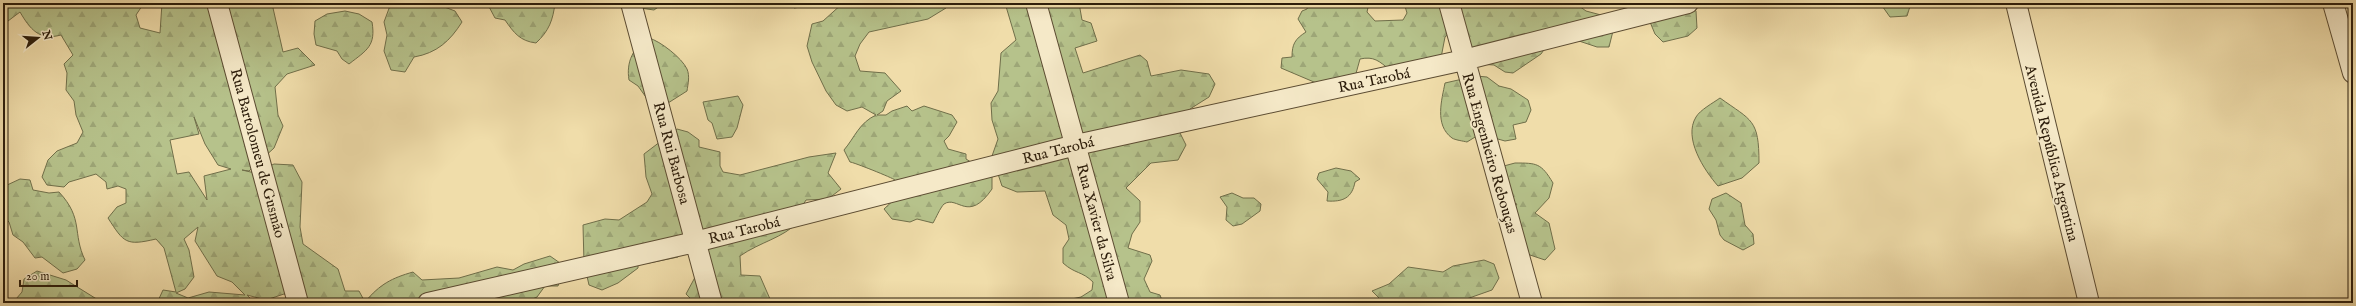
<svg xmlns="http://www.w3.org/2000/svg" width="2356" height="306" viewBox="0 0 2356 306" font-family="'IM FELL English',serif">
<style>
.forest{fill:url(#forest-firs);stroke:#706f4a;fill-rule:evenodd}
.lines{fill:none;stroke-linecap:round;stroke-linejoin:round}
.minor-casing{stroke:#5c4c32;stroke-width:22}
.minor{stroke:#f5e9c8;stroke-width:20}
.labels{text-anchor:middle;stroke-width:4;stroke-linejoin:round;paint-order:stroke}
.street-label{font-size:15px;fill:#2b1c0a;stroke:#f5e9c8}
</style>
<defs>
<pattern id="forest-firs" width="22" height="20" patternUnits="userSpaceOnUse"><rect width="22" height="20" fill="#b6c28b"/><path d="M5 1l3.5 6h-7zM16 11l3.5 6h-7z" fill="#9da677"/></pattern>
</defs>
<rect width="100%" height="100%" fill="#f0ddaa"/>
<filter id="stains"><feTurbulence type="fractalNoise" baseFrequency=".005" numOctaves="4"/><feColorMatrix values="0 0 0 0 .2 0 0 0 0 .09 0 0 0 0 .02 0 0 0 .5 -.17"/></filter>
<radialGradient id="worn" r=".72"><stop offset=".6" stop-color="#630" stop-opacity="0"/><stop offset="1" stop-color="#630" stop-opacity=".3"/></radialGradient>
<path class="forest" d="M 3,3 L 142,3 L 142,6 L 136,15 L 140,28 L 160,33 L 162,3 L 278,3 L 273,8 L 283,52 L 298,48 L 315,65 L 287,74 L 275,87 L 278,115 L 283,126 L 274,148 L 249,171 L 242,170 L 255,173 L 274,164 L 293,165 L 302,182 L 300,227 L 303,244 L 338,269 L 345,291 L 359,291 L 365,302 C 380,284 392,278 413,272 L 422,280 L 459,278 L 497,267 L 513,270 L 524,264 L 550,256 L 560,263 L 562,275 L 558,286 L 545,286 L 537,297 L 524,303 L 297,303 L 296,300 L 284,294 L 266,300 L 247,295 L 255,303 L 157,303 L 163,290 L 176,292 L 164,248 L 156,239 C 126,246 124,243 108,218 L 117,207 L 126,203 L 126,189 L 118,186 L 107,189 L 106,182 L 96,174 L 69,182 L 64,187 L 47,185 L 42,177 L 48,160 L 57,151 L 77,143 L 83,132 L 76,115 L 74,101 L 66,90 L 67,73 L 64,64 L 73,55 L 61,35 C 39,41 30,29 20,12 L 8,21 L 3,22 ZM 194,117 L 205,144 L 218,165 L 231,169 L 204,176 L 207,200 L 189,172 L 177,174 L 170,140 L 199,134 ZM 198,227 L 195,241 L 217,276 L 232,282 L 245,295 L 209,292 L 188,298 L 176,293 L 185,289 L 194,277 L 189,250 L 184,239 Z
M 359,3 L 384,3 L 381,6 L 364,6 Z
M 391,3 L 434,3 L 455,11 L 462,22 C 450,41 437,53 414,57 L 405,72 L 391,70 L 384,51 L 387,35 L 384,22 Z
M 487,3 L 555,3 C 553,20 549,31 536,43 C 520,41 514,33 505,20 L 495,18 Z
M 637,3 L 664,3 L 654,10 L 640,8 Z
M 792,3 L 826,3 L 794,8 Z
M 843,3 L 945,3 L 946,8 L 928,19 L 869,32 L 860,44 L 855,56 L 860,71 L 885,73 L 901,91 L 887,101 L 883,111 L 877,115 L 886,115 L 892,111 L 907,106 L 912,111 L 924,106 L 952,115 L 957,122 L 949,136 L 944,141 L 948,149 L 966,154 L 966,159 L 992,175 L 992,189 C 968,224 958,195 944,204 C 940,208 936,218 933,223 L 917,219 L 910,222 L 892,219 L 884,209 L 896,198 L 901,188 C 899,186 897,182 895,180 C 893,178 853,162 850,162 L 844,150 C 855,137 859,123 876,115 L 862,107 L 847,111 L 836,105 L 826,91 L 812,62 L 807,46 L 812,24 L 823,21 Z
M 1005,3 L 1079,3 L 1082,20 L 1091,23 L 1097,41 L 1075,48 L 1083,73 L 1140,55 L 1147,61 L 1151,76 L 1181,70 L 1209,74 L 1215,84 L 1209,97 L 1190,109 L 1178,129 L 1186,145 L 1178,160 L 1151,163 L 1126,188 L 1140,201 L 1140,222 L 1132,234 L 1128,248 L 1150,255 L 1152,261 L 1144,279 L 1150,292 L 1160,295 L 1163,303 L 1066,303 L 1067,300 L 1081,297 L 1092,290 L 1093,282 C 1082,271 1075,274 1063,263 L 1063,248 L 1069,239 L 1066,225 L 1053,215 L 1045,191 L 1017,192 L 1002,186 L 992,156 L 998,139 L 992,120 L 991,103 L 998,91 L 1001,53 L 1016,40 Z
M 1309,3 L 1369,3 L 1367,12 L 1375,21 L 1403,20 L 1407,13 L 1404,3 L 1575,3 L 1586,11 L 1601,15 L 1613,31 L 1609,47 L 1597,47 L 1576,40 L 1550,41 L 1541,54 L 1513,73 L 1505,72 L 1494,65 L 1478,64 L 1452,31 L 1445,37 L 1440,63 L 1390,70 C 1379,61 1374,56 1360,59 L 1355,77 L 1321,85 L 1281,68 L 1282,58 L 1292,57 C 1292,44 1295,39 1306,32 L 1298,19 L 1302,11 L 1307,9 Z
M 1624,3 L 1689,3 L 1696,11 L 1697,28 L 1688,36 L 1663,42 L 1655,34 L 1650,22 L 1622,7 Z
M 1880,3 L 1911,3 L 1907,16 L 1890,17 Z
M 345,11 L 359,14 L 372,22 C 376,46 367,50 349,64 L 342,59 L 337,51 L 316,45 L 314,34 L 315,21 L 327,14 Z
M 649,38 C 660,41 682,58 687,69 C 690,76 688,84 687,91 L 668,103 L 648,100 L 638,86 L 629,80 C 626,62 633,47 649,38 Z
M 1476,76 L 1487,77 L 1499,86 L 1511,89 L 1528,100 L 1531,110 L 1526,122 L 1513,125 L 1516,139 L 1505,141 L 1480,134 L 1467,142 C 1463,141 1455,140 1452,138 C 1434,125 1442,99 1445,83 Z
M 738,96 L 743,105 L 737,128 L 732,137 L 717,139 L 712,123 L 708,120 L 703,102 Z
M 1720,98 C 1752,121 1759,119 1759,163 L 1742,178 L 1718,186 C 1704,170 1683,138 1696,117 C 1700,110 1713,103 1720,98 Z
M 677,129 L 688,132 L 699,140 L 699,147 L 720,152 L 720,166 L 723,172 L 740,175 L 809,157 L 836,153 L 828,173 L 841,189 L 828,199 L 806,200 L 798,213 L 798,222 C 783,238 760,242 740,256 L 741,275 L 760,276 L 770,299 L 770,303 L 694,302 L 686,294 L 700,268 L 686,247 L 678,257 L 649,263 L 638,259 L 638,268 L 618,283 L 602,290 L 589,285 L 584,263 L 583,225 L 605,219 L 619,220 L 647,202 L 652,194 L 646,177 L 644,154 Z
M 1515,163 C 1537,163 1541,163 1553,183 L 1549,198 L 1535,213 L 1549,223 L 1555,249 L 1545,260 L 1527,254 L 1512,211 L 1517,204 L 1506,201 L 1500,167 Z
M 1336,168 L 1351,171 L 1360,179 L 1355,182 C 1352,198 1343,202 1327,201 L 1328,192 L 1317,179 L 1319,173 Z
M 20,179 L 30,180 L 33,190 L 49,193 L 59,192 C 84,219 72,233 85,260 L 77,269 L 63,273 L 42,257 L 35,258 L 23,242 L 13,235 L 9,222 L 3,216 L 5,186 Z
M 1232,193 L 1243,198 L 1254,198 L 1261,204 L 1260,211 L 1242,224 L 1233,226 L 1226,220 L 1227,207 L 1220,197 Z
M 1726,193 L 1741,203 L 1745,225 L 1753,234 L 1754,244 L 1743,250 L 1724,240 L 1720,235 L 1716,220 L 1709,209 L 1712,199 Z
M 1484,260 L 1494,264 L 1499,278 L 1492,290 L 1455,303 L 1384,303 L 1372,291 L 1389,284 L 1408,267 L 1443,272 L 1453,266 Z
M 37,271 L 66,280 L 103,303 L 17,303 L 16,299 L 22,292 L 24,279 Z
M 125,299 L 138,302 L 141,303 L 110,303 Z"/>
<g class="lines">
<g class="minor-casing">
<path id="minor" d="M 217,3 L 298,303
M 631,3 L 712,303
M 1036,3 L 1119,303
M 1449,3 L 1532,303
M 2016,3 L 2089,303
M 2333,3 L 2353,73
M 428,303 L 695,242 L 1076,145 L 1464,60 L 1688,3"/>
</g>
<use href="#minor" class="minor"/>
</g>
<g class="labels">
<g class="street-label">
<text transform="translate(1374 80) rotate(-12)" y="5">Rua Tarobá</text>
<text transform="translate(1058 150) rotate(-14)" y="5">Rua Tarobá</text>
<text transform="translate(258 153) rotate(75)" y="5">Rua Bartolomeu de Gusmão</text>
<text transform="translate(672 153) rotate(75)" y="5">Rua Rui Barbosa</text>
<text transform="translate(1490 153) rotate(74)" y="5">Rua Engenheiro Rebouças</text>
<text transform="translate(2052 153) rotate(76)" y="5">Avenida República Argentina</text>
<text transform="translate(1097 222) rotate(75)" y="5">Rua Xavier da Silva</text>
<text transform="translate(744 230) rotate(-14)" y="5">Rua Tarobá</text>
</g>
</g>
<rect width="2356" height="306" fill="none" stroke="#f0ddaa" stroke-width="16"/>
<rect x="4" y="4" width="2348" height="298" fill="none" stroke="#2b1c0a" stroke-width="2"/>
<rect x="8" y="8" width="2340" height="290" fill="none" stroke="#2b1c0a"/>
<g transform="translate(38 38) rotate(73)" stroke="#f5e9c8" stroke-width="3" paint-order="stroke">
<path d="M0-3L7 15L0 10L-7 15Z" fill="#2b1c0a"/>
<text y="-6" font-size="11" font-weight="bold" text-anchor="middle" fill="#2b1c0a">N</text>
</g>
<path d="M20 280v6h57v-6" fill="none" stroke="#2b1c0a" stroke-width="2"/>
<text x="26" y="280" font-size="12" fill="#2b1c0a" stroke="#f5e9c8" stroke-width="3" paint-order="stroke">20 m</text>
<rect width="100%" height="100%" filter="url(#stains)"/>
<rect width="100%" height="100%" fill="url(#worn)"/>
</svg>
